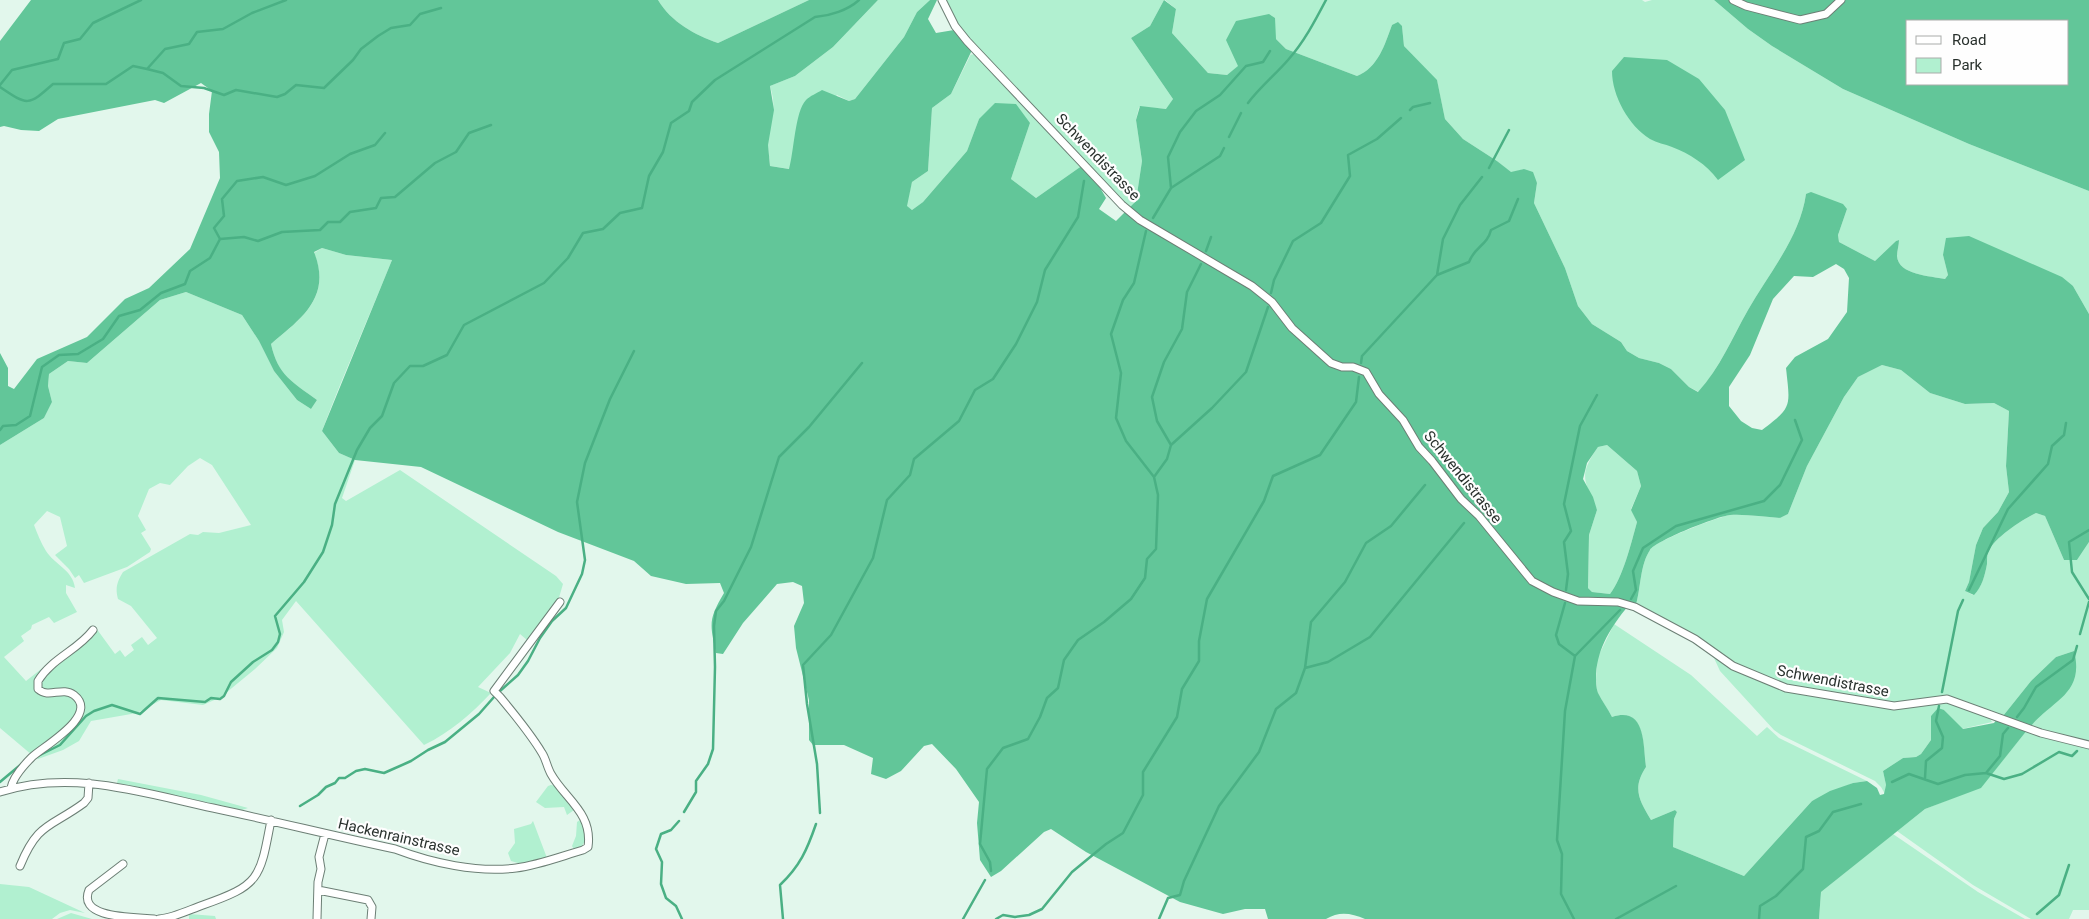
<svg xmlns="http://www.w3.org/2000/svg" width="2089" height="919" viewBox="0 0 2089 919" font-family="Roboto,sans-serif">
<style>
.green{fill:#b1f0d0}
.forest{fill:#62c699;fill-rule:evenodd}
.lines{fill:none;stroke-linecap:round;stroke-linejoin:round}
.stream{stroke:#4ab084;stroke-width:2.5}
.street-casing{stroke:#6c7f75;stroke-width:9}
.street{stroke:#fff;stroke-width:7}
.labels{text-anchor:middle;stroke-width:4.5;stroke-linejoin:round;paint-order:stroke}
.street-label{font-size:15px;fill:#29312d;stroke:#fefefe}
</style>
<rect width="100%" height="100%" fill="#e2f7ec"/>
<path class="green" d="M 658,0 L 809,0 L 718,43 C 695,35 671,22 658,0 Z
M 878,0 L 930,0 L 917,12 L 904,37 L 855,99 L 849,101 L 837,95 L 795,145 L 790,169 L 770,166 C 770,160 768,153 768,146 C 767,121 779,114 770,86 L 795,76 L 833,47 Z
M 944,0 L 1164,0 L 1150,26 L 1131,38 L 1173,99 L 1167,109 L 1139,107 L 1136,120 L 1142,161 L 1136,201 L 1128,209 L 958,27 Z
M 1165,0 L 1642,0 L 1645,2 L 1652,0 L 1714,0 L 1748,29 L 1772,46 L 1843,89 L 1969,144 L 2089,191 L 2089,314 L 2073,286 L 1943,255 L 1948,275 L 1945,279 C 1931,276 1898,275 1897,256 C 1897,251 1899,245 1899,240 L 1896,241 L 1875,261 L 1839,242 L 1838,235 L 1847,209 L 1806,194 C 1800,237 1769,273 1748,310 C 1732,338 1720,367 1699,392 L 1689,387 L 1671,369 L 1659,363 L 1639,358 L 1627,351 L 1621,342 L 1592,324 L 1578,306 L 1565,268 L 1534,203 L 1537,183 L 1524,169 L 1511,173 L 1497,161 L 1463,139 L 1445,119 L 1437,81 L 1404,46 L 1402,26 L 1392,25 C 1385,44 1378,68 1357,76 L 1286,49 L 1276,39 L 1227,75 L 1208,73 L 1172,33 L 1176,9 Z
M 975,52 L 1083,165 L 1036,198 L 1011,179 L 1030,123 L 979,119 L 967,151 L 923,202 L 912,210 L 906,206 L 912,182 L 928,171 L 932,108 L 951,94 L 971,54 L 972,55 Z
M 322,248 L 346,255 L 392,260 C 369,317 344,373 322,431 L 339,453 L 355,460 L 342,498 L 346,501 L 400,470 L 556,576 L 563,584 L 558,601 L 527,640 L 520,634 L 510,653 L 478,687 L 491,693 C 471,714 451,732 424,745 L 296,601 L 282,620 L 284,632 L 277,648 L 255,669 L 221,697 L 203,705 L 161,700 L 137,713 L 91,721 L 79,741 L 63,750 L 38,759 L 35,757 C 48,743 89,726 81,701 C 79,696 75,692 70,690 C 60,686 50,696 41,688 L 39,683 L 45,673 L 88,640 L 96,628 L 115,654 L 120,650 L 125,657 L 134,650 L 131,645 L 142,637 L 148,645 L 157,638 L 131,606 L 118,599 C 115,588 117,582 123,572 L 190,534 L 198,535 L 203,532 L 219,533 L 251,525 L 212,465 L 200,458 L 188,466 L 170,485 L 160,483 L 149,489 L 138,516 L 146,530 L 141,533 L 151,549 L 150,552 L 127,567 L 84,583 L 79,575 L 75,578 L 69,569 L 55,555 L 67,546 L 60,517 L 47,511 L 34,525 C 37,533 41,543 46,551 C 54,564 73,570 75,588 L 66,585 L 66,593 L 77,612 L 54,623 L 49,617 L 32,625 L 31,629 L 21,636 L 24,641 L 4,657 L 26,681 L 45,666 L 47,667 L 36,681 L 37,692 C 47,699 57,691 68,694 C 72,695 75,697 77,701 C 86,721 44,745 32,755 L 0,728 L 0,445 L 44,418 L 52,402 L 48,386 L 49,374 L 68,361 L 87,363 L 160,300 L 186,292 L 242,315 L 259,341 L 274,371 L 297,400 L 311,409 L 317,400 C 293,382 278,376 271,344 C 302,318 332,297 314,253 Z
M 1882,365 L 1901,370 L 1930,393 L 1965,404 L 1994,403 L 2009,411 L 2006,466 L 2009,492 L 1998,512 L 1983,528 L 1976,545 L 1969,582 L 1965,591 L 1973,595 C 1982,587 1985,575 1987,564 C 1987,560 1987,555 1988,552 C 1995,537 2022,520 2036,513 L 2045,516 L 2064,560 L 2077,560 L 2089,542 L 2089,743 L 2030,727 L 2074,651 L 2056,657 L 2031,681 L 2003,716 L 1957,699 L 1900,704 L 1791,688 L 1739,668 L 1681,627 L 1636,605 C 1641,587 1640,565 1650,550 C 1655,541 1718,517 1730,515 C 1746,514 1764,517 1780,518 L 1788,514 L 1807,466 L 1844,397 L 1858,377 Z
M 1607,445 L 1637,471 L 1641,486 L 1631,509 L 1637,522 C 1631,544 1623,577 1610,594 L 1592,592 L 1588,588 L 1589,535 L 1597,510 C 1584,479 1578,476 1598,447 Z
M 1614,624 L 1691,675 L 1757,736 L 1767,727 L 1779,738 L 1867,781 L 1853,783 L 1812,801 L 1744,876 L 1673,847 L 1674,819 L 1677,812 L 1675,810 L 1651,820 C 1639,800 1632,788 1646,767 C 1643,744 1645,706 1612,717 L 1597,692 L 1596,679 L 1597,659 Z
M 1714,658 L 1761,681 L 1891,707 L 1947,701 L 1989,717 L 1992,722 L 1962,729 L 1944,710 L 1931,716 L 1931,740 L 1921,754 L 1916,757 L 1903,758 L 1883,771 L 1886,785 L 1885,794 L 1881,787 L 1875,781 L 1781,735 L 1774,730 L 1720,671 Z
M 2028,729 L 2089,747 L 2089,910 L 2073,910 L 2069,919 L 2031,919 L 1973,885 L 1897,831 L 1925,809 L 1981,787 Z
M 118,779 L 201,795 L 248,808 L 242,810 L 117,783 Z
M 551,785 L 556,786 L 574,806 L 574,810 L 567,815 L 564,807 L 545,808 L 536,802 L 548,786 Z
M 580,820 C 590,829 587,846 575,851 L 572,846 L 576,836 L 577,822 Z
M 533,821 L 547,858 L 525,865 L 511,861 L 508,853 L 515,843 L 514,829 L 531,824 Z
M 1893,834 L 1978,892 L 2025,919 L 1819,919 L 1821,892 Z
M 0,884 L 29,887 L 85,913 L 70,910 L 60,913 L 52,919 L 0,919 Z
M 71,913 L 92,919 L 57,919 Z
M 189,914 L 215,916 L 216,919 L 189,919 Z"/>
<path class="forest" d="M 31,0 L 658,0 C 671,22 695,35 718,43 L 809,0 L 878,0 L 833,47 L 795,76 L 770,86 L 774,110 L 768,145 L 770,166 L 789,169 C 794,152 795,111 806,100 C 810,96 817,93 822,90 L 849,101 L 855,99 L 904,37 L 917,12 L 930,0 L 937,0 L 928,19 L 936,33 L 954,30 L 972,50 L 951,94 L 932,108 L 928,171 L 912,182 L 907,206 L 912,210 L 923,202 L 967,151 L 979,119 L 995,103 L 1016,104 L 1030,123 L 1011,179 L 1036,198 L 1083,165 L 1094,177 L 1106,198 L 1099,209 L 1116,221 L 1136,201 L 1142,161 L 1136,120 L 1140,106 L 1166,109 L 1173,99 L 1131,38 L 1150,26 L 1164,0 L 1176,9 L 1172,33 L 1208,73 L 1227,75 L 1238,66 L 1226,40 L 1236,21 L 1269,14 L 1275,18 L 1276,39 L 1286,49 L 1357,76 C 1378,68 1385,44 1392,25 L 1398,22 L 1402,26 L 1404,46 L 1437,80 L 1445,119 L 1463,139 L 1497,161 L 1511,172 L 1524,169 L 1533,172 L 1537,183 L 1534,203 L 1565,268 L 1578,306 L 1592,324 L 1621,342 L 1627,351 L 1639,358 L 1659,363 L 1671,369 L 1689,387 L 1698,392 C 1720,368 1732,338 1748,310 C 1769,273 1800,237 1806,194 L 1811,192 L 1843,204 L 1847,209 L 1838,235 L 1839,242 L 1875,261 L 1896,241 L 1899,240 C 1899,245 1897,251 1897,256 C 1898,275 1931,276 1945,279 L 1948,275 L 1943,255 L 1946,238 L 1969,236 L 2062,277 L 2073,286 L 2089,314 L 2089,542 L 2077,560 L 2064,560 L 2045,516 L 2036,513 C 2022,520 1995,537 1988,552 C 1987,555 1987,560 1987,564 C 1985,575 1982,587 1974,595 L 1965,591 L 1969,582 L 1976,545 L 1983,528 L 1998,512 L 2009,492 L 2006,466 L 2009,411 L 1994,403 L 1965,404 L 1930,393 L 1901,370 L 1882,365 L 1858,377 L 1844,397 L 1807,466 L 1788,514 L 1780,518 C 1764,517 1746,514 1730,515 C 1718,516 1655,541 1650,550 C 1640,565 1641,587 1636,605 L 1628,606 C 1611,627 1598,647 1596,674 C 1596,680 1596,688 1598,693 C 1602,701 1608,709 1612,717 C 1646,706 1643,744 1646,767 C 1632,788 1639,800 1651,820 L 1675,810 L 1677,812 L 1674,819 L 1673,847 L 1744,876 L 1812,801 L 1830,791 L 1853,783 L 1867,781 L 1877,788 L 1880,795 L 1884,794 L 1886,785 L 1883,771 L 1903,758 L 1916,757 L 1921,754 L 1931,740 L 1931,716 L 1938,708 L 1944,710 L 1963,729 L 1994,723 L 1997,719 L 2028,729 L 1981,788 L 1925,809 L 1821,892 L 1819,919 L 1365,919 C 1351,913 1339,911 1326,919 L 1268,919 L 1265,909 L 1245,909 L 1223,914 L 1180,902 L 1086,852 L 1051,829 L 1044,832 L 1001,871 L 991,877 L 980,860 L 977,823 L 979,802 L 956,769 L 932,744 L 924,746 L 901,771 L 886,779 L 871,774 L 873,758 L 844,745 L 813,745 L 809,740 L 809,700 L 796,648 L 794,626 L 804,603 L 802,586 L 793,582 L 777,584 L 743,623 L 723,654 L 716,653 C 710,624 708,620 724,593 L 720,583 L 686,584 L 651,576 L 634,561 L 558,532 L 421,467 L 355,460 L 339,453 L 322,431 L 392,260 L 346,255 L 322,248 L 314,252 C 332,297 302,318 271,344 C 278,376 293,382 317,400 L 311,409 L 297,400 L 274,371 L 259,341 L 242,315 L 186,292 L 160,300 L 87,363 L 68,361 L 49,374 L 48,386 L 52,402 L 44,418 L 0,445 L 0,353 L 8,368 L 8,386 L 14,389 L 37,359 L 87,337 L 125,299 L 149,288 L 190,249 L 220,178 L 219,152 L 209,132 L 209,114 L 212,91 L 201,83 L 164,103 L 155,100 L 58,119 L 39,131 L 21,130 L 4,126 L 0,127 L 0,41 ZM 1836,264 L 1844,269 L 1849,278 L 1847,312 L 1828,339 L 1795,357 L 1786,368 C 1790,406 1793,407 1762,430 L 1752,428 L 1741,421 L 1729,406 L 1729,387 L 1750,355 L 1773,299 L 1794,276 L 1813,277 ZM 1607,445 L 1637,471 L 1641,486 L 1631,510 L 1637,522 C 1631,544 1623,577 1610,594 L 1592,592 L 1588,588 L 1589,535 L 1597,510 L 1593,497 L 1583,479 L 1587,463 L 1598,447 Z
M 1714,0 L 2089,0 L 2089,191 L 1969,144 L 1843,89 L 1772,46 L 1748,29 ZM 1908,21 L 2068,21 L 2068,84 L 1908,84 Z
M 1624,57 L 1667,60 L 1699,79 L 1725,110 L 1745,160 L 1718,180 C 1706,164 1690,154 1672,147 C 1665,144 1657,143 1650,139 C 1629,126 1612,96 1612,71 Z
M 2074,651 C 2085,694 2052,700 2030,727 L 2003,716 L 2031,681 L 2056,657 Z"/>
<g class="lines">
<path class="stream" d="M 147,69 L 163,73 L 181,86 L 204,88 L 224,95 L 236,90 L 277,97 L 285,94 L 296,85 L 324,88 L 353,60 L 361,49 L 378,36 L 391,28 L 410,25 L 420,14 L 441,8
M 0,85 L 12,70 L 58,59 L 64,43 L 80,39 L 93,23 L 141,0
M 0,87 C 28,106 28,106 53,84 L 106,84 L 133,66 L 147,69 L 165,49 L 189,44 L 197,32 L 223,29 L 252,13 L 286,0
M 1248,103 C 1260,87 1275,75 1288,60 C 1304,42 1315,21 1326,0
M 1410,110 L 1413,107 L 1430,103
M 1229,137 L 1241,113
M 1489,168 L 1509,130
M 1171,188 L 1168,157 L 1180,132 L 1196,111 L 1220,95 L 1246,66 L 1263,62 L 1270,51
M 1153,218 L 1171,188 L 1220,156 L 1224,148
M 220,239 L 244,237 L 258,241 L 282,232 L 320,230 L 328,222 L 340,222 L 350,212 L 376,208 L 381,198 L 395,197 L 435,163 L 456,152 L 469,133 L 491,125
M 220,239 L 214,228 L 224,216 L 222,199 L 237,181 L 263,177 L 286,185 L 315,176 L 350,154 L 375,145 L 385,133
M 1206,251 L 1211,237
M 1437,275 L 1443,239 L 1460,205 L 1482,177
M 1271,293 L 1274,280 L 1293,241 L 1321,223 L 1350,176 L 1348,155 L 1377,139 L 1401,118
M 1361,363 L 1362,356 L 1437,275 L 1469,262 C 1475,246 1487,246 1491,230 L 1509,221 L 1518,199
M 0,430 L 3,426 L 16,425 L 30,416 L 42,367 L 59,355 L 78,354 L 103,339 L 119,316 L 140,310 L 161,293 L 185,284 L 190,271 L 210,258 L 220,239
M 1171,445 L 1157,421 L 1152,397 L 1164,362 L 1182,329 L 1187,292 L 1201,264
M 1154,477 L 1167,459 L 1171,445 L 1212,408 L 1246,372 L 1268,307
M 2089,530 L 2069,542 L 2072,572 L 2089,599
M 1566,590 L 1568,574 L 1564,542 L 1571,531 L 1564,504 L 1580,426 L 1597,395
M 1969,590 L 2008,509 L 2048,464 L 2052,446 L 2064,435 L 2066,423
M 1631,599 L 1636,590 L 1633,571 L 1643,548 L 1676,526 L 1764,501 L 1780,485 L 1802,440 L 1795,420
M 1565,603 L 1556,635 L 1559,644 L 1575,656
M 2080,634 L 2089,602
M 1305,668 L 1328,662 L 1370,637 L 1464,523
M 500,691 L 518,675 L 528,661 L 540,638 L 552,621 L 566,608 L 582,574 L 585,560 L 577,502 L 585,463 L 610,399 L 634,351
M 1942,692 L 1958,611 L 1963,600
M 2017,717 L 2024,708 L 2036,687 L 2073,660 L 2077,646
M 38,756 L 60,745 L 86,716 L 94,711 L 112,705 L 140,714 L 158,698 L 205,702 L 211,698 L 220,699 L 224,696 L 231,682 L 253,662 L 272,650 L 278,642 L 280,634 L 275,616 L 304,582 L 323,552 L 332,525 L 335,504 L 357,450 L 370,428 L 382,416 L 394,383 L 410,366 L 423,366 L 447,355 L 464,325 L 544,283 L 568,258 L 583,233 L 603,229 L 620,213 L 642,208 L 649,176 L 663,152 L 671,123 L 689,111 L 692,102 L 715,80 L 815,17 C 830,16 848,10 859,0
M 1986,773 L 2004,779 L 2022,774 L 2059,752 L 2072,756 L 2077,751
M 1925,778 L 1926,761 L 1942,748 L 1943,737 L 1936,721 L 1939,706
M 0,782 L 25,761
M 1892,782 L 1909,774 L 1938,784 L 1965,775 L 1986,773 L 2000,756 L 2003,734 L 2008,728
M 300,806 L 318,795 L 326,787 L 335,783 L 339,778 L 345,778 L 356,771 L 365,769 L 384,773 L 411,761 L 428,750 L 445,742 L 479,714 L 494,697
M 684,812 L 696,792 L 696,781 L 708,764 L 713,749 L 715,667 L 714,626 L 716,611 L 724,601 L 751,547 L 779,457 L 809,427 L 862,363
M 820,813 L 817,764 L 807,704 L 803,665 L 831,635 L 873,558 L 887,500 L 910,475 L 914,459 L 959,421 L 975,390 L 993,379 L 1016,344 L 1037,302 L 1045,270 L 1078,217 L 1084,181
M 679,821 L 671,830 L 661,834 L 656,849 L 662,862 L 661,884 L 666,898 L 676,906 L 682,919
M 991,871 L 990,862 L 980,844 L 987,769 L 1003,748 L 1028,739 L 1040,717 L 1047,698 L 1058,688 L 1064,660 L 1078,640 L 1104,622 L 1131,599 L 1145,578 L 1147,559 L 1156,549 L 1158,495 L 1154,477 L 1126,441 L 1116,418 L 1121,373 L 1111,334 L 1123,300 L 1134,283 L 1146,231
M 2037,914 L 2059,895 L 2069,865
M 783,919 L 780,885 C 800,866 807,850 816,824
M 963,919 L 985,880
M 996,919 L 1003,915 L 1015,917 L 1029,915 L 1042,909 L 1072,872 L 1106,844 L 1123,833 L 1143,795 L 1143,772 L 1177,717 L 1182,689 L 1199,661 L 1199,641 L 1207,599 L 1264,501 L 1273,476 L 1320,455 L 1356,402 L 1359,377
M 1159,919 L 1168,898 L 1180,895 L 1184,881 L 1219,806 L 1259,752 L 1276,709 L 1296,693 L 1305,668 L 1311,622 L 1345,582 L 1366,543 L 1391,526 L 1425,485
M 1574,919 L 1561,894 L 1562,854 L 1557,840 L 1565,711 L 1575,656 L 1620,610
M 1616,919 L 1676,886
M 1759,919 L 1760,906 L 1776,896 L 1803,869 L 1806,837 L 1819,831 L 1833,812 L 1861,804"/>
<g class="street-casing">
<path id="street" d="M 942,0 L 955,26 L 967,41 L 1122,205 L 1140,220 L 1252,286 L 1272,302 L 1292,328 L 1331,363 L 1342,367 L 1353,367 L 1366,372 L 1379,394 L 1403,420 L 1419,447 L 1432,461 L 1461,499 L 1479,516 L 1532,581 L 1553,592 L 1578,601 L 1618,602 L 1635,607 L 1695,639 L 1733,666 L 1786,688 L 1894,706 L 1947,699 L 2041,733 L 2089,745
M 1733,0 L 1746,6 L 1800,20 L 1826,14 L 1841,0
M 11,788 C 13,777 24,765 32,757 C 44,746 100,715 74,695 C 62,686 49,699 38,689 L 38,681 C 51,659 78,650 93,630
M 0,792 C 72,769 143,793 213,808 C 274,821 334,836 395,849 C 432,863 477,873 516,868 C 539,865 562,856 583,850 L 588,847 C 593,813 565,799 551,774 C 547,767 546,759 542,753 C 530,733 515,715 500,697 L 494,691 L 560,602
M 123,864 L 89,890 C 77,919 134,917 154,919
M 20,866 C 38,822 50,828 84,803 L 88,798 L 89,783
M 318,890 L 368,900 L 372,907 L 371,919
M 159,919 C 173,918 189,910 203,905 C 260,885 260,879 271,820
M 317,919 L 318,882 L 321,869 L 319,857 L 325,834"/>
</g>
<use href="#street" class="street"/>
</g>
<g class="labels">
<g class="street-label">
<text transform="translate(1098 157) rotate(46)" y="5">Schwendistrasse</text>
<text transform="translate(1463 477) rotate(51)" y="5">Schwendistrasse</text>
<text transform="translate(1833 681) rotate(11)" y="5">Schwendistrasse</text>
<text transform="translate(399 837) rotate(13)" y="5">Hackenrainstrasse</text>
</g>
</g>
<rect x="1906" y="20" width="162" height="65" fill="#fefefe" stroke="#a9acaa"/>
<rect x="1916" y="36" width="25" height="8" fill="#ffffff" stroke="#a9acaa"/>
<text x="1952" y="45" font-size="15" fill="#29312d">Road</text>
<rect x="1916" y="58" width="25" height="15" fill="#b1f0d0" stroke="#a9acaa"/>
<text x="1952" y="70" font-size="15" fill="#29312d">Park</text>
</svg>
